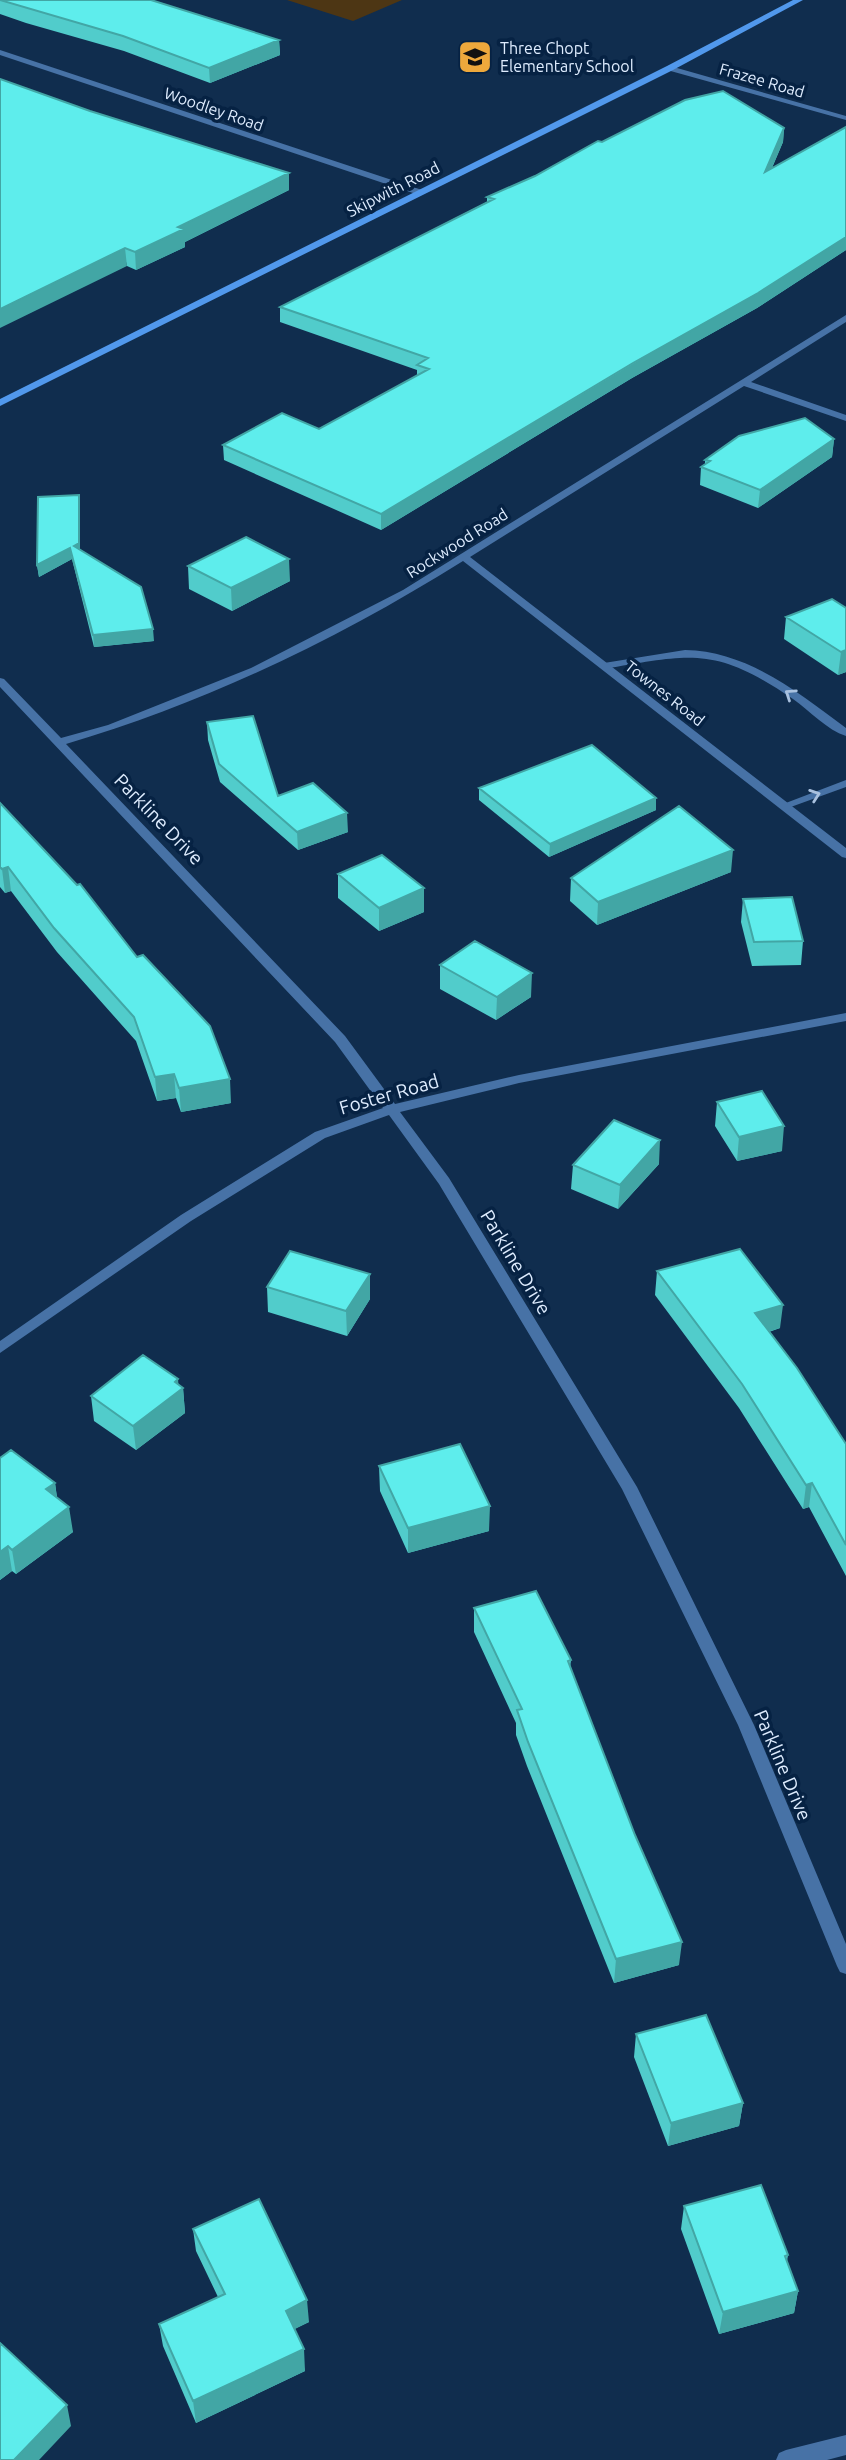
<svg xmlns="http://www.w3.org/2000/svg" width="846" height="2460" viewBox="0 0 846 2460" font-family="Ubuntu,sans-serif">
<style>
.green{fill:#4d3614}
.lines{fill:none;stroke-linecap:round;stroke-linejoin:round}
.lane{fill:#4772a6;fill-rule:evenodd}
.street{fill:#4772a6;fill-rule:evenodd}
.secondary{fill:#5198ec;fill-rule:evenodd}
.wall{fill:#51cccb}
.shaded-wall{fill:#42a6a5}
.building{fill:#5eedec;stroke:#42a6a5;stroke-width:2}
.oneway{stroke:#a9c1df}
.labels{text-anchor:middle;stroke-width:7;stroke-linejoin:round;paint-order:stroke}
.far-poi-label{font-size:16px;fill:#deecfe;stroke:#062243;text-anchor:start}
.far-street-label{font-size:16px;fill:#deecfe;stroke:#062243}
.street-label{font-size:19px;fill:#deecfe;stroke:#062243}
</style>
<rect width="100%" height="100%" fill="#102d4e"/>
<path class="green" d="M 287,0 L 402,0 L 353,21 Z"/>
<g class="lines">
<path class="lane" d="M 685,650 C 747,651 798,692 846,728 L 846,736 C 827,730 810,711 793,699 C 715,646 692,654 604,669 L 599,666 L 604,663 Z
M 846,780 L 846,787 L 788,808 L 780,808 L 778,806 Z"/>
<path class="street" d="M 0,50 L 422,190 L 423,192 L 416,194 L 0,55 Z
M 670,66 L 846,116 L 846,120 L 667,70 L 666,68 Z
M 846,315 L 846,322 L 751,382 L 846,415 L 846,421 L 744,386 L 470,557 L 846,848 L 846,858 L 842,857 L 463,561 C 340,638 206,703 66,744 L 345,1036 L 395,1104 L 519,1075 L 846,1013 L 846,1021 L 519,1083 L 400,1112 L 449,1178 L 637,1487 L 754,1725 L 846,1944 L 846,1974 L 840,1972 L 837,1966 L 738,1725 L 622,1489 L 439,1184 L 389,1115 L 325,1138 L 191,1221 L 0,1353 L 0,1341 L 181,1215 L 315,1132 L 383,1108 L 335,1042 L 0,687 L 0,678 L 4,679 L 61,738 L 108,725 L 251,668 L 403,590 Z
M 846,2435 L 846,2455 L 827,2460 L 776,2460 L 779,2453 L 786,2450 Z"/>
<path class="secondary" d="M 793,0 L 803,0 L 673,70 L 0,406 L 0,399 L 667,66 Z"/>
</g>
<path class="wall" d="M 0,0 L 279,40 L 280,55 L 210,83 L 124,51 L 26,23 L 0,14 Z
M 90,111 L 289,173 L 289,190 L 185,242 L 185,247 L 136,270 L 127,266 Z
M 846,127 L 846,250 L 757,308 L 632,378 L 381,530 L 224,460 L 223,445 L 319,429 L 417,376 L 417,370 L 280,322 L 280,307 L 487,202 L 487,197 L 535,176 L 602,142 L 784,128 L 783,142 L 772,168 Z
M 834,439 L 832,457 L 758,508 L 700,485 L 701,467 L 705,465 L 705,460 Z
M 79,495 L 80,549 L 154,641 L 94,647 L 72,559 L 39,577 L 37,565 Z
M 188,566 L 290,581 L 232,611 L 189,589 Z
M 846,608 L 846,672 L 838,675 L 784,639 L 786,617 Z
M 207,722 L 278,796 L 348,832 L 298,850 L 220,782 L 208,740 Z
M 479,788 L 656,798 L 656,810 L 549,857 L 479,800 Z
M 0,803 L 231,1103 L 181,1112 L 176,1098 L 157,1101 L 136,1041 L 57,952 L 11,891 L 5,893 L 0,887 Z
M 731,872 L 597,925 L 570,901 L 571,878 Z
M 338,874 L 424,912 L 379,931 L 338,898 Z
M 743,899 L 803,941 L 801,965 L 752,966 L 741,922 Z
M 440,965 L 531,997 L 496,1020 L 440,989 Z
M 717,1102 L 782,1151 L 737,1161 L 715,1126 Z
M 659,1164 L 618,1209 L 571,1189 L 573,1165 Z
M 657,1271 L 780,1328 L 769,1332 L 846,1444 L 846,1576 L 809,1507 L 803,1509 L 739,1408 L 655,1295 Z
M 370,1274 L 370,1299 L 347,1336 L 268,1312 L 267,1287 Z
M 183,1388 L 185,1413 L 136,1450 L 94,1421 L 91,1396 Z
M 0,1458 L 55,1483 L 57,1497 L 73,1532 L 16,1574 L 12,1571 L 0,1580 Z
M 379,1466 L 489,1531 L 408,1553 L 380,1491 Z
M 474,1608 L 571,1660 L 570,1668 L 635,1835 L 679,1965 L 614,1983 L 527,1766 L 516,1735 L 516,1723 L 474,1632 Z
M 636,2034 L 743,2103 L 739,2126 L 668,2146 L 634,2057 Z
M 684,2206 L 788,2255 L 787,2261 L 798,2291 L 794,2313 L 719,2334 L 681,2229 Z
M 193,2229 L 309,2322 L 294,2329 L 305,2371 L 196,2423 L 163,2346 L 159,2324 L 218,2297 L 196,2251 Z"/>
<path class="shaded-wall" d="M 279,40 L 280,55 L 210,83 L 209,68 Z
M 784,128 L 783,142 L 764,186 L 765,172 Z
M 289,173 L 289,190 L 185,242 L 185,247 L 136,270 L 135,252 L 178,227 Z
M 846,237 L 846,250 L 757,308 L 632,378 L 381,530 L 381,514 Z
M 125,248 L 127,266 L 0,328 L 0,309 Z
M 834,439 L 832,457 L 758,508 L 760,490 Z
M 79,495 L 80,507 L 80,555 L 74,546 Z
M 70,548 L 72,559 L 39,577 L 37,565 Z
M 289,559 L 290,581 L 232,611 L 231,588 Z
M 153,629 L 154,641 L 94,647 L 93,635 Z
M 846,650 L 846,672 L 838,675 L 841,652 Z
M 656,798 L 656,810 L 549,857 L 550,844 Z
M 347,813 L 348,832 L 298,850 L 297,832 Z
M 733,850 L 731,872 L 597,925 L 598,902 Z
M 8,867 L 11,891 L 5,893 L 2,869 Z
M 424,888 L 424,912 L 379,931 L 379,908 Z
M 532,973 L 531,997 L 496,1020 L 497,997 Z
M 174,1074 L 176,1098 L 157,1101 L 155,1077 Z
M 230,1079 L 231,1103 L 181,1112 L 179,1088 Z
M 784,1126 L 782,1151 L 737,1161 L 739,1137 Z
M 660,1140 L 659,1164 L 618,1209 L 620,1185 Z
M 370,1274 L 370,1299 L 347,1336 L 346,1311 Z
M 783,1305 L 780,1328 L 752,1337 L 755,1313 Z
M 178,1379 L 179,1391 L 183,1388 L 185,1413 L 136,1450 L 133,1426 Z
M 55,1483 L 58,1507 L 46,1489 Z
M 812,1483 L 809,1507 L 803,1509 L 806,1485 Z
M 490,1506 L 489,1531 L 408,1553 L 408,1528 Z
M 69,1507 L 73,1532 L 16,1574 L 12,1550 Z
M 8,1546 L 12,1571 L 0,1580 L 0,1552 Z
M 682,1942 L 679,1965 L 614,1983 L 616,1959 Z
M 743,2103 L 739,2126 L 668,2146 L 671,2123 Z
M 798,2291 L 794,2313 L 719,2334 L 723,2312 Z
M 307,2300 L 309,2322 L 287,2333 L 286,2311 Z
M 304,2349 L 305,2371 L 196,2423 L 193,2401 Z
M 67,2405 L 71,2426 L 39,2460 L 14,2460 Z"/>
<path class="building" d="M 0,0 L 151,0 L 279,40 L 209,68 L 123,36 Z
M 0,79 L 90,111 L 289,173 L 178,227 L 184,229 L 135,252 L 125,248 L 0,309 Z
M 723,91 L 784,128 L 765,172 L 846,127 L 846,237 L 758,293 L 633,363 L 381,514 L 223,445 L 282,413 L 319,429 L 429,369 L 417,365 L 428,358 L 280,307 L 494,199 L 487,197 L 535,176 L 598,141 L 602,142 L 685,100 Z
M 805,418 L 834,439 L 760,490 L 701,467 L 710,461 L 705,460 L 739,436 Z
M 79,495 L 79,543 L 74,546 L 141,587 L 153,629 L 93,635 L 70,548 L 37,565 L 38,497 Z
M 246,537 L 289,559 L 231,588 L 188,566 Z
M 832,599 L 846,608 L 846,650 L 841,652 L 786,617 Z
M 253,716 L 278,796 L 313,783 L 347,813 L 297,832 L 219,764 L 207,722 Z
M 592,745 L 656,798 L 550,844 L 479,788 Z
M 0,803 L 77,885 L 80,884 L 137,957 L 143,955 L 210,1026 L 230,1079 L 179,1088 L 174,1074 L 155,1077 L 134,1017 L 54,928 L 8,867 L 2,869 L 0,867 Z
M 679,806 L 733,850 L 598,902 L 571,878 Z
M 382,855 L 424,888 L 379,908 L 338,874 Z
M 792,897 L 803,941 L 754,942 L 743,899 Z
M 475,941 L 532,973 L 497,997 L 440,965 Z
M 762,1091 L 784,1126 L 739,1137 L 717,1102 Z
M 614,1120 L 660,1140 L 620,1185 L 573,1165 Z
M 740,1249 L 783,1305 L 755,1313 L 797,1368 L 846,1444 L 846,1545 L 812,1483 L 806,1485 L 742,1384 L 657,1271 Z
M 290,1251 L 370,1274 L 346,1311 L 267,1287 Z
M 143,1355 L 178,1379 L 175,1382 L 183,1388 L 133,1426 L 91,1396 Z
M 460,1444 L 490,1506 L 408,1528 L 379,1466 Z
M 11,1450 L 55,1483 L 46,1489 L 69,1507 L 12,1550 L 8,1546 L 0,1552 L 0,1458 Z
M 536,1591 L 571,1660 L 568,1661 L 635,1835 L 682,1942 L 616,1959 L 528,1742 L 517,1710 L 522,1709 L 474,1608 Z
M 706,2015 L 743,2103 L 671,2123 L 636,2034 Z
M 761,2185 L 788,2255 L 785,2256 L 798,2291 L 723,2312 L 684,2206 Z
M 259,2199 L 307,2300 L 286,2311 L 304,2349 L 193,2401 L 159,2324 L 225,2294 L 193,2229 Z
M 0,2343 L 67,2405 L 14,2460 L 0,2460 Z"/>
<defs><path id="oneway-chevron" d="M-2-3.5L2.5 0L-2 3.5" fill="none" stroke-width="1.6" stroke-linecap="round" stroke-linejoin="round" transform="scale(1.75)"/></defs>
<g class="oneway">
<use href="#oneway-chevron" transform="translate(790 694) rotate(-146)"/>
<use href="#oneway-chevron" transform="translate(815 795) rotate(-19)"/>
</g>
<defs>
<g id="school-square" transform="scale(1.75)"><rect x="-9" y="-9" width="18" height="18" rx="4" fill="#eda83c" stroke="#062243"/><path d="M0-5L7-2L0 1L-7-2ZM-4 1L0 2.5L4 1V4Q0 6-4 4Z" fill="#111"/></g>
</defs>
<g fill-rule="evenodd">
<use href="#school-square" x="475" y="57"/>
</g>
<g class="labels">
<g class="far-poi-label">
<text x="500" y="54">Three Chopt<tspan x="500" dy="18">Elementary School</tspan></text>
</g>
<g class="far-street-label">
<text transform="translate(762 80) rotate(16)" y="6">Frazee Road</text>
<text transform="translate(214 109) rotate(19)" y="6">Woodley Road</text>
<text transform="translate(393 189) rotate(-27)" y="6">Skipwith Road</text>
<text transform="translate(457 543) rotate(-32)" y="6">Rockwood Road</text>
<text transform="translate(665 693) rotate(38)" y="6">Townes Road</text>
</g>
<g class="street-label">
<text transform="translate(159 819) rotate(46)" y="7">Parkline Drive</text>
<text transform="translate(389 1094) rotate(-16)" y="7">Foster Road</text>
<text transform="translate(516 1262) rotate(59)" y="7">Parkline Drive</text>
<text transform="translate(783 1765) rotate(67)" y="7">Parkline Drive</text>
</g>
</g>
</svg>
